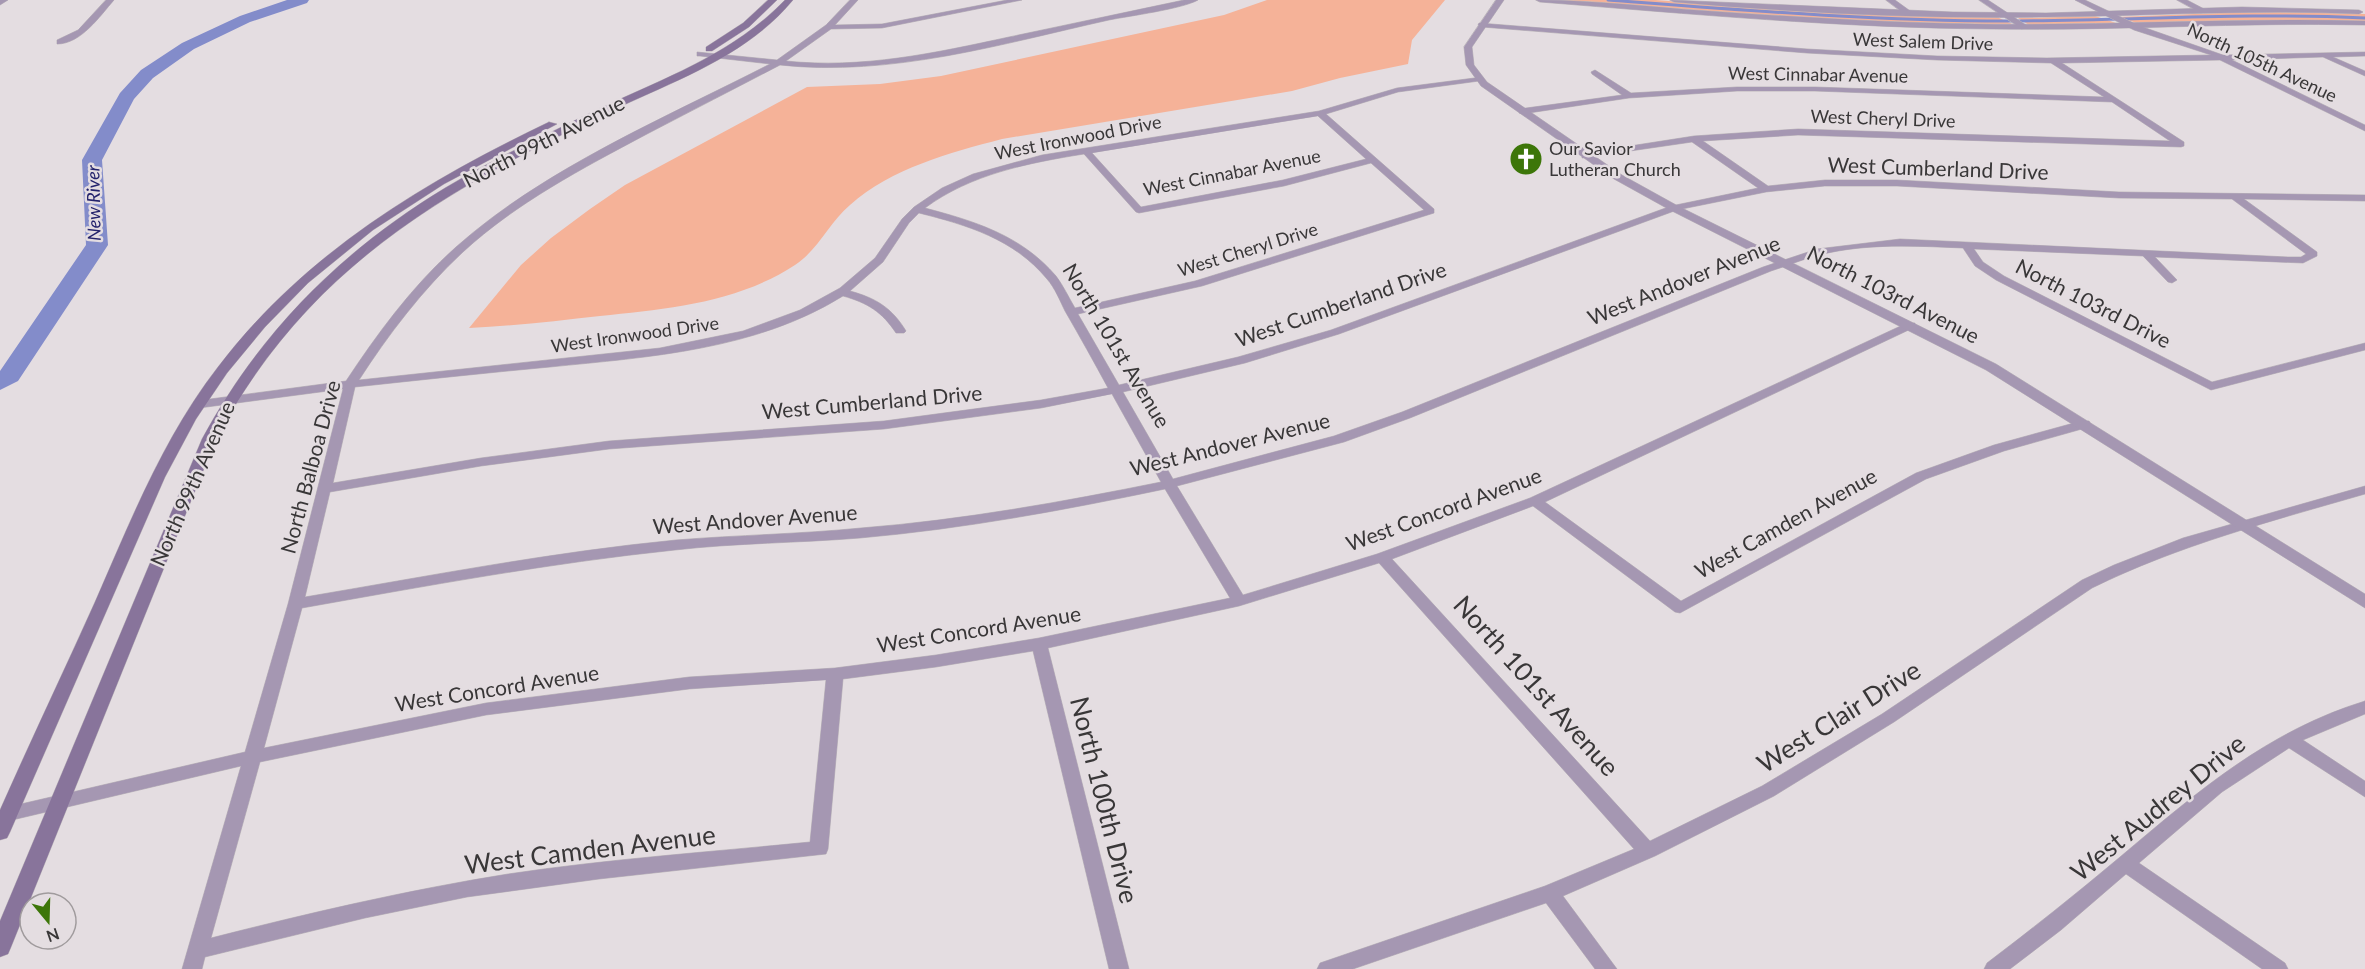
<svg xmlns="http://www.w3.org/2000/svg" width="2365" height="969" viewBox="0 0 2365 969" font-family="Lato,sans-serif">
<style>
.green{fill:#f5b298}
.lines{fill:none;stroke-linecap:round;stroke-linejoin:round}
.stream{stroke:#838cca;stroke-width:3}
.river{fill:#838cca;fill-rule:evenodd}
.minor-casing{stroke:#beb8bc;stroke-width:1}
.tertiary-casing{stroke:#beb8bc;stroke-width:1}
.secondary-casing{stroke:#beb8bc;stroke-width:1}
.minor{fill:#a597b2;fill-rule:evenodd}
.tertiary{fill:#a597b2;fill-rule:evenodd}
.secondary{fill:#88749b;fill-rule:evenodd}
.labels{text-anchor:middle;stroke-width:5;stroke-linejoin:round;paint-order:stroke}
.far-street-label{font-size:18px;fill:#393738;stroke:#e4dde1}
.far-poi-label{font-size:18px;fill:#393738;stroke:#e4dde1;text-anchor:start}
.far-water-label{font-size:18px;font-style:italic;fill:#24236c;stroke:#e4dde1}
.street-label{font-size:21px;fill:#393738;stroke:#e4dde1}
.near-street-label{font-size:26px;fill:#393738;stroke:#e4dde1}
</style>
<rect width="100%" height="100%" fill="#e4dde1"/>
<path class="green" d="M 1267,0 L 1445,0 L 1412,40 L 1408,64 L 1340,78 L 1292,91 L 1002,139 C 949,153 892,168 850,205 C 829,223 818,250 795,265 C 737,303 667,309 600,316 C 556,321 513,326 469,328 L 521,265 L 551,238 L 590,209 L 625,185 L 807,87 L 880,84 L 941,76 L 1224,15 Z
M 1553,0 L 1655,0 L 1747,7 L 1997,17 L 2012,24 C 1859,24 1706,12 1553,0 Z
M 2271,11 L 2365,14 L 2365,22 L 2284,20 L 2140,24 L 2118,17 Z
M 2095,16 L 2116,23 L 2029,25 L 2018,18 Z"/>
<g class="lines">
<path class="stream" d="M 1608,0 C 1741,10 1874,21 2007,21 C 2126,21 2245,12 2365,18"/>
<path class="river" d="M 287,0 L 309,0 L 307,3 L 250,22 L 194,49 L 153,78 L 134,99 L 102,160 L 108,245 L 18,381 L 0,390 L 0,371 L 86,245 L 82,160 L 120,93 L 141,70 L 182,43 L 240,16 Z"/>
<g class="minor-casing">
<path id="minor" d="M 0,0 L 8,0 L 0,5 Z
M 106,0 L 114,0 C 100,16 81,44 57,44 L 57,40 L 78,30 Z
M 850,0 L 858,0 L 835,25 L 882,24 L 1007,0 L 1022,0 L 882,28 L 831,29 L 786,61 C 862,69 935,53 1009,37 C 1067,25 1126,12 1184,0 L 1198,0 C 1182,9 1129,16 1109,20 C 1001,44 892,77 780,65 C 736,88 691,111 647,134 C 583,168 516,203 463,252 C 423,289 388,335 359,380 L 660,348 L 743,331 L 800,310 L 840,288 L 875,258 L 902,219 L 914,207 L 942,188 L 973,174 L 1042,155 L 1319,111 L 1397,88 L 1482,77 L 1483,79 L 1479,81 L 1398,92 L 1326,114 L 1434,209 L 1434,213 L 1202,286 L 1078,314 L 1119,385 L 1238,357 L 1331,330 L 1671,206 L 1758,188 L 1692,142 L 1582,158 L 1582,154 L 1585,153 L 1694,136 L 1798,129 L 2170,141 L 2112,102 L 1815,91 L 1737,91 L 1629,98 L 1522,114 L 1519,113 L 1519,109 L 1622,95 L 1592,74 L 1591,72 L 1595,70 L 1631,93 L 1737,87 L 1815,87 L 2104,97 L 2051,63 L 1937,60 L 1807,53 L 1482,27 L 1478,25 L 1479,23 L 1807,49 L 1937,56 L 2047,58 L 2211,55 L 2134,30 L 2075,0 L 2085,0 L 2140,26 L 2223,55 L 2365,52 L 2365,56 L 2333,57 L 2365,71 L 2365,76 L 2323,57 L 2232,60 L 2365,125 L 2365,131 L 2220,60 L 2062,63 L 2184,142 L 2184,146 L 2181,147 L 1798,135 L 1703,141 L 1768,186 L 1825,180 L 1897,180 L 2119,192 L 2365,195 L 2365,201 L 2244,199 L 2317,252 L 2317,256 L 2303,263 L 2155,257 L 2177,280 L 2172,283 L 2168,282 L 2143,256 L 1974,249 L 1983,262 L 2004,276 L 2212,382 L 2365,343 L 2365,350 L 2211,390 L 1996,280 L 1975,266 L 1963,248 C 1915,246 1867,243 1819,255 C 1803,259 1787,266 1771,271 L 1410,418 L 1344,442 L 1177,486 L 1243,595 L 1377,554 L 1530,498 L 1907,323 L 1915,323 L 1915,327 L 1545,502 L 1681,601 L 1916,473 L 1994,445 L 2081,421 L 2089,421 L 2091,424 L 2089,427 L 2004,451 L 1926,479 L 1680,613 L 1675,612 L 1533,506 L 1392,559 L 1650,841 L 1762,786 L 1882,714 L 2082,580 L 2114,565 L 2183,538 L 2365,486 L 2365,494 C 2272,521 2179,545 2092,588 L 1894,722 L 1774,796 L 1655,856 L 1563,896 L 1617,969 L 1595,969 L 1546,903 L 1353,969 L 1317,969 L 1320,963 L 1545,886 L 1634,849 L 1379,563 L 1239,606 L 1048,648 L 1129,969 L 1109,969 L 1033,651 L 936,667 L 843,679 L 828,849 L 826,854 L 599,879 L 467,897 L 365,918 L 205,957 L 202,969 L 182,969 L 241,766 L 8,821 L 2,819 L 0,812 L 2,809 L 8,807 L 245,752 L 288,604 L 343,389 L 199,408 L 195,407 L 193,404 L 195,401 L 346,381 C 377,334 413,285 456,247 C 545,168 665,118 770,64 L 700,56 L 697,56 L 697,52 L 777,60 L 826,25 ZM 1318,116 L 1366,159 L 1283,180 L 1141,207 L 1092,153 ZM 1084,154 L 1136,212 L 1139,213 L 1284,186 L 1371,163 L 1424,210 L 1195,281 L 1075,308 C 1069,298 1063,285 1056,276 C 1021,235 974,221 925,208 C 971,174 1028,163 1084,154 ZM 1825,186 L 1897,186 L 2119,198 L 2232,199 L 2306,254 L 2301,257 L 2288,257 L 1900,239 L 1817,249 L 1763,267 L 1402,412 L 1334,436 L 1173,479 L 1123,392 L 1245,363 L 1339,334 L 1677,210 L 1766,192 ZM 919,213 C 967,225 1014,239 1047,279 C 1055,288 1060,301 1065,311 C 1080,337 1094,362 1108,388 L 1041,400 L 884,421 L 609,441 L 481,458 L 333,483 L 355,387 C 420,380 485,373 550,367 C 650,357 756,350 843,296 C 868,303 882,312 896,333 L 904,333 L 906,331 C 892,308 876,298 850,291 L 883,262 L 909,223 ZM 1112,394 L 1161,482 C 1062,502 962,520 861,528 C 800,534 738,535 676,540 C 552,552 429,576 305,597 L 330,492 L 481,466 L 609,449 L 884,429 L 1041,408 ZM 1165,489 L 1230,598 L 1039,638 L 936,655 L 835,668 L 689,677 L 486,703 L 264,748 L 302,608 C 426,586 550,563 675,550 C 736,543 799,543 860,538 C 963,529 1065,510 1165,489 ZM 826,680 L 810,842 C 710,852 608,859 508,874 C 408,890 309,913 211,938 L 260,762 L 486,715 L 689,689 Z
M 1886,0 L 1895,0 L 1913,13 L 1906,15 Z
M 1979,0 L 1988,0 L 2029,27 L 2022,29 Z
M 2177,0 L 2187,0 L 2208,11 L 2201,13 Z
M 2365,701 L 2365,714 L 2303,740 L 2365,781 L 2365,797 L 2289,748 L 2222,792 L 2139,863 L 2285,963 L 2288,969 L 2262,969 L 2126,874 L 2061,930 L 2010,969 L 1984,969 L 1987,963 C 2032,929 2076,894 2120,857 C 2196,793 2267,731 2365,701 Z"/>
</g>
<g class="tertiary-casing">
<path id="tertiary" d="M 1496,0 L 1504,0 L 1472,47 L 1474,65 L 1487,82 L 1622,175 L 1678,206 L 1996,364 L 2365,594 L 2365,608 L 1986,370 L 1670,210 L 1614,179 L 1481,86 L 1466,65 L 1464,47 Z
M 1536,0 C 1593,0 1651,7 1708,11 C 1783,16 1859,21 1934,23 C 2078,28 2221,17 2365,21 L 2365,25 C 2241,22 2117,31 1993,29 C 1842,28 1691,14 1540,2 Z
M 1670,0 L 1953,12 L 2046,13 L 2242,7 L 2359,10 L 2363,12 L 2359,14 C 2254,9 2150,16 2046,17 C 1922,19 1798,13 1674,2 Z"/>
</g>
<g class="secondary-casing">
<path id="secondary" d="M 768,0 L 777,0 L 749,27 L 712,51 L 706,51 L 706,47 L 743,23 Z
M 785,0 L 793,0 C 746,57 673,81 609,112 C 441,192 306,269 216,439 L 11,947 L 8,954 L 0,957 L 0,921 L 202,439 C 260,332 341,251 445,188 C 493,159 544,136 594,111 C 662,79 732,55 785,0 Z
M 549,122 L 557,124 L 444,184 L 373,230 L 308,283 L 265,327 L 227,373 L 196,419 L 165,477 L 10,832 L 7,838 L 0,840 L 0,810 C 31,740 64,671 95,602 C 131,520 163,438 218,367 C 304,254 422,183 549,122 Z"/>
</g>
<use href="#minor" class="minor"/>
<use href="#tertiary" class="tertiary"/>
<use href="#secondary" class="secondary"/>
</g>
<defs>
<g id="church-disc" transform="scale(1.725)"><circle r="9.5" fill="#3d7609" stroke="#e4dde1"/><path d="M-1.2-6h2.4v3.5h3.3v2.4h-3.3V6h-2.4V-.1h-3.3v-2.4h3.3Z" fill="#fff"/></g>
</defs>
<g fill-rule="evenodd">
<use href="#church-disc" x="1526" y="159"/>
</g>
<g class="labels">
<g class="far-street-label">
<text transform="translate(1923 42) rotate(2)" y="6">West Salem Drive</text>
<text transform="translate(2262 63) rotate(25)" y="6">North 105th Avenue</text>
<text transform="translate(1818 75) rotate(1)" y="6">West Cinnabar Avenue</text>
<text transform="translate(1883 119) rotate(2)" y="6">West Cheryl Drive</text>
<text transform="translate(1078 138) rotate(-11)" y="6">West Ironwood Drive</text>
<text transform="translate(1232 173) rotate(-11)" y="6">West Cinnabar Avenue</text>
<text transform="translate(1248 250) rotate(-17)" y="6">West Cheryl Drive</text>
<text transform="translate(635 335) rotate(-8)" y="6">West Ironwood Drive</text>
</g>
<g class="far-poi-label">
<text x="1549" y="155">Our Savior<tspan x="1549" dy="21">Lutheran Church</tspan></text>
</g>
<g class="far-water-label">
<text transform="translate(94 203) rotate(-91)" y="6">New River</text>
</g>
<g class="street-label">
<text transform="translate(544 142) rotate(-27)" y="7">North 99th Avenue</text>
<text transform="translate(1938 169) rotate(2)" y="7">West Cumberland Drive</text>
<text transform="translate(1684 281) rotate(-22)" y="7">West Andover Avenue</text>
<text transform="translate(1893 295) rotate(27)" y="7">North 103rd Avenue</text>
<text transform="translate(2093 304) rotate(27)" y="7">North 103rd Drive</text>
<text transform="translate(1341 305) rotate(-19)" y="7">West Cumberland Drive</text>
<text transform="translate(1116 346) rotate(59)" y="7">North 101st Avenue</text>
<text transform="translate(872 403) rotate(-5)" y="7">West Cumberland Drive</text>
<text transform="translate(1230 445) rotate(-14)" y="7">West Andover Avenue</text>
<text transform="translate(311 467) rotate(-75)" y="7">North Balboa Drive</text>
<text transform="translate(193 484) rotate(-66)" y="7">North 99th Avenue</text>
<text transform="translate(1444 510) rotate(-20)" y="7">West Concord Avenue</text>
<text transform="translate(755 520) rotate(-4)" y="7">West Andover Avenue</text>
<text transform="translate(1786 524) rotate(-29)" y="7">West Camden Avenue</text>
<text transform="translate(979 630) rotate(-9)" y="7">West Concord Avenue</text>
<text transform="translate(497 689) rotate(-9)" y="7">West Concord Avenue</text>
</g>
<g class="near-street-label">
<text transform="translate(1536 686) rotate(48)" y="9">North 101st Avenue</text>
<text transform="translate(1839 717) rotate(-32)" y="9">West Clair Drive</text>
<text transform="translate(1104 800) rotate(76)" y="9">North 100th Drive</text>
<text transform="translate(2158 808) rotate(-39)" y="9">West Audrey Drive</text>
<text transform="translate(590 850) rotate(-7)" y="9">West Camden Avenue</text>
</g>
</g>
<g transform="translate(48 921) rotate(161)"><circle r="28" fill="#e4dde1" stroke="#a09b9d" stroke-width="1.5"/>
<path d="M0-4.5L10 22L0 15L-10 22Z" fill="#3d7609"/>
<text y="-9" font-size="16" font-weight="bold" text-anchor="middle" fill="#393738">N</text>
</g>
</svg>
